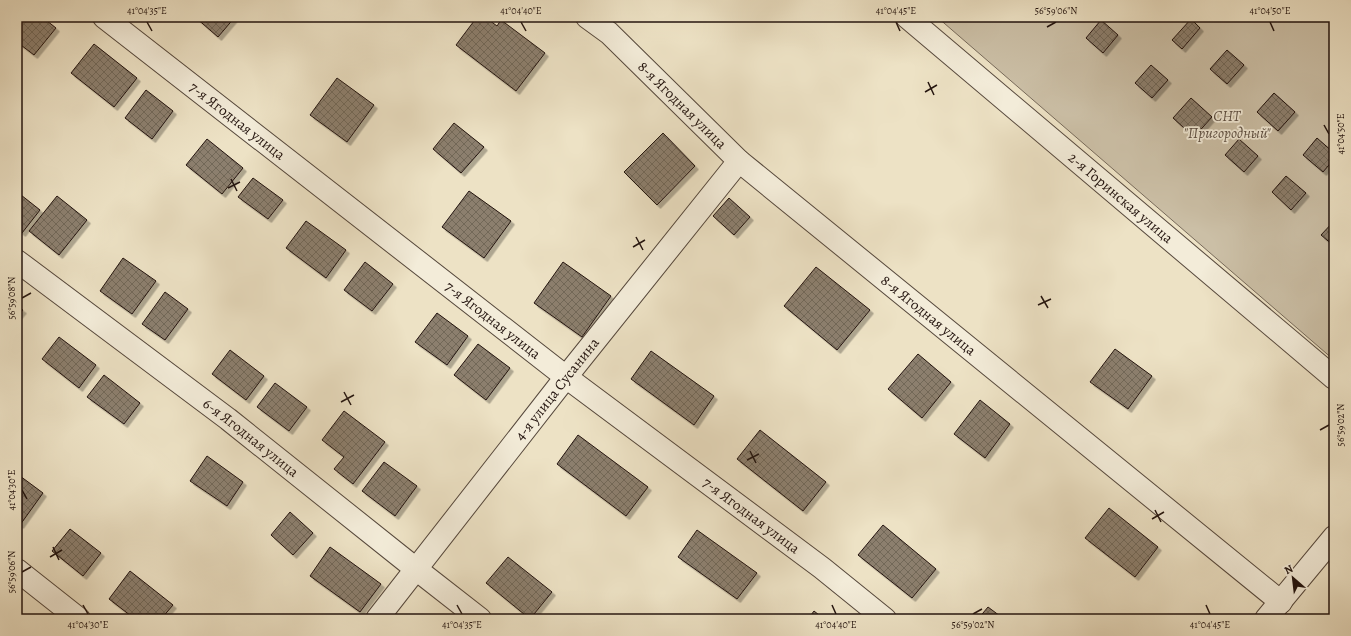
<svg xmlns="http://www.w3.org/2000/svg" width="1351" height="636" viewBox="0 0 1351 636" font-family="Alegreya,serif">
<style>
.garden{fill:#cbbfa6;stroke:#776a5a}
.building{fill:url(#building-cross-hatch);stroke:#23140f;filter:url(#shadow)}
.lines{fill:none;stroke-linecap:round;stroke-linejoin:round}
.street-casing{stroke:#56483c;stroke-width:24}
.street{stroke:#f3ecd9;stroke-width:22}
.ticks{fill:none;stroke:#23140f;stroke-width:1.5}
.labels{text-anchor:middle;stroke-width:3.5;stroke-linejoin:round;paint-order:stroke}
.street-label{font-size:15px;fill:#23140f;stroke:#f3ecd9}
.park-label{font-size:15px;font-style:italic;fill:#5e5044;stroke:#f3ecd9}
.neatline{fill:none;stroke:#23140f;stroke-width:1.5}
.ticks-label{font-size:10px;text-anchor:middle;fill:#23140f}
</style>
<defs>
<pattern id="building-cross-hatch" width="8" height="8" patternUnits="userSpaceOnUse"><rect width="8" height="8" fill="#8c7f6e"/><path d="M0 0l8 8M0 8l8-8" fill="none" stroke="#726759"/></pattern>
<filter id="shadow"><feDropShadow dx="3.5" dy="3.5" stdDeviation="0" flood-color="#0004"/></filter>
</defs>
<rect width="100%" height="100%" fill="#ede2c5"/>
<filter id="stains"><feTurbulence type="fractalNoise" baseFrequency=".005" numOctaves="4"/><feColorMatrix values="0 0 0 0 .2 0 0 0 0 .09 0 0 0 0 .02 0 0 0 .5 -.17"/></filter>
<radialGradient id="worn" r=".72"><stop offset=".6" stop-color="#630" stop-opacity="0"/><stop offset="1" stop-color="#630" stop-opacity=".3"/></radialGradient>
<path class="garden" d="M 937,17 L 1334,17 L 1334,360 Z"/>
<path class="building" d="M 17,17 L 42,17 L 56,28 L 34,55 L 17,42 Z
M 195,17 L 235,17 L 218,37 Z
M 477,17 L 485,17 L 497,26 L 501,20 L 545,53 L 516,91 L 456,45 Z
M 1191,19 L 1200,28 L 1182,49 L 1172,40 Z
M 1101,20 L 1118,35 L 1103,53 L 1086,38 Z
M 94,44 L 137,78 L 114,107 L 71,73 Z
M 1227,50 L 1244,65 L 1227,84 L 1210,69 Z
M 1151,65 L 1168,80 L 1152,98 L 1135,83 Z
M 337,78 L 374,105 L 347,142 L 310,115 Z
M 146,90 L 173,111 L 152,139 L 125,118 Z
M 1274,93 L 1295,112 L 1278,131 L 1257,112 Z
M 1191,98 L 1212,117 L 1194,137 L 1173,118 Z
M 454,123 L 484,147 L 461,173 L 433,149 Z
M 663,133 L 695,166 L 657,205 L 624,172 Z
M 1317,138 L 1334,153 L 1334,159 L 1323,172 L 1303,155 Z
M 207,139 L 243,168 L 222,194 L 186,165 Z
M 1239,139 L 1258,156 L 1244,172 L 1225,155 Z
M 1286,176 L 1306,193 L 1291,210 L 1272,192 Z
M 253,178 L 283,200 L 268,219 L 238,197 Z
M 469,191 L 511,221 L 484,258 L 442,227 Z
M 21,195 L 40,210 L 22,233 L 17,229 L 17,200 Z
M 57,196 L 87,220 L 59,255 L 29,231 Z
M 729,198 L 750,217 L 734,235 L 713,216 Z
M 306,221 L 346,250 L 326,278 L 286,248 Z
M 1334,221 L 1334,246 L 1321,235 Z
M 123,258 L 156,281 L 132,314 L 100,291 Z
M 365,262 L 393,284 L 372,311 L 344,290 Z
M 563,262 L 611,296 L 582,337 L 534,303 Z
M 816,267 L 870,310 L 837,350 L 784,306 Z
M 165,292 L 188,309 L 165,340 L 142,324 Z
M 17,306 L 23,310 L 17,317 Z
M 437,313 L 468,336 L 447,365 L 415,342 Z
M 59,337 L 96,365 L 79,388 L 42,359 Z
M 478,344 L 510,368 L 486,400 L 454,375 Z
M 1115,349 L 1152,376 L 1128,409 L 1090,382 Z
M 230,350 L 264,376 L 246,400 L 212,374 Z
M 651,351 L 714,396 L 694,425 L 631,379 Z
M 918,354 L 951,382 L 922,418 L 888,389 Z
M 104,375 L 140,403 L 124,424 L 87,397 Z
M 275,383 L 307,407 L 289,431 L 257,407 Z
M 980,400 L 1010,424 L 985,458 L 954,434 Z
M 344,411 L 385,442 L 353,484 L 334,469 L 344,457 L 322,440 Z
M 760,430 L 826,482 L 803,511 L 737,459 Z
M 578,435 L 648,487 L 626,516 L 557,464 Z
M 207,456 L 243,482 L 227,506 L 190,481 Z
M 384,462 L 417,486 L 395,516 L 362,491 Z
M 20,476 L 43,493 L 20,525 L 17,523 L 17,479 Z
M 1109,508 L 1158,547 L 1135,577 L 1085,538 Z
M 290,512 L 313,533 L 293,555 L 271,535 Z
M 883,525 L 936,569 L 912,598 L 858,555 Z
M 70,529 L 101,553 L 83,576 L 52,551 Z
M 697,530 L 757,573 L 737,599 L 678,557 Z
M 330,547 L 381,584 L 360,612 L 310,576 Z
M 508,557 L 552,592 L 530,619 L 486,583 Z
M 130,571 L 173,605 L 161,619 L 135,619 L 109,599 Z
M 988,607 L 1004,619 L 978,619 Z
M 814,611 L 824,619 L 808,619 Z"/>
<g class="lines">
<g class="street-casing">
<g id="street">
<path id="s1" d="M 104,17 L 566,377 L 822,568 L 885,619"/>
<path id="s2" d="M 587,17 L 609,33 L 739,161 L 1281,602"/>
<path id="s3" d="M 907,17 L 1334,378"/>
<path id="s4" d="M 17,261 L 228,419 L 416,569 L 480,619"/>
<path d="M 17,570 L 79,619"/>
<path id="s5" d="M 377,619 L 566,377 L 739,161"/>
<path d="M 1266,619 L 1334,537"/>
</g>
</g>
<use href="#street" class="street"/>
</g>
<path class="ticks" d="M 147,22 L 152,31M 521,22 L 526,31M 896,22 L 900,31M 1270,22 L 1274,31M 1047,27 L 1056,22M 928,82 L 934,95M 925,92 L 937,85M 1324,125 L 1329,134M 231,179 L 237,191M 228,188 L 240,182M 636,237 L 643,250M 633,247 L 645,240M 1041,296 L 1048,308M 22,298 L 31,293M 1038,305 L 1051,299M 344,392 L 351,405M 341,402 L 354,395M 1320,430 L 1329,425M 750,451 L 756,463M 747,460 L 759,454M 22,490 L 27,499M 1155,510 L 1161,522M 1152,519 L 1164,512M 53,547 L 59,560M 50,557 L 62,550M 22,572 L 31,567M 83,605 L 88,614M 457,605 L 462,614M 832,605 L 836,614M 1206,605 L 1210,614M 973,614 L 982,609"/>
<g class="labels">
<g class="street-label">
<text dy="5" stroke="none"><textPath href="#s2" startOffset="130">8-я Ягодная улица</textPath></text>
<text dy="5" stroke="none"><textPath href="#s1" startOffset="169">7-я Ягодная улица</textPath></text>
<text dy="5" stroke="none"><textPath href="#s3" startOffset="280">2-я Горинская улица</textPath></text>
<text dy="5" stroke="none"><textPath href="#s2" startOffset="454">8-я Ягодная улица</textPath></text>
<text dy="5" stroke="none"><textPath href="#s1" startOffset="493">7-я Ягодная улица</textPath></text>
<text dy="5" stroke="none"><textPath href="#s5" startOffset="292">4-я улица Сусанина</textPath></text>
<text dy="5" stroke="none"><textPath href="#s4" startOffset="293">6-я Ягодная улица</textPath></text>
<text dy="5" stroke="none"><textPath href="#s1" startOffset="817">7-я Ягодная улица</textPath></text>
</g>
<g class="park-label">
<text x="1227" y="121">СНТ<tspan x="1227" dy="17">"Пригородный"</tspan></text>
</g>
</g>
<rect width="1351" height="636" fill="none" stroke="#ede2c5" stroke-width="44"/>
<g transform="translate(1293 578) rotate(332)" stroke="#f3ecd9" stroke-width="3" paint-order="stroke">
<path d="M0-3L7 15L0 10L-7 15Z" fill="#23140f"/>
<text y="-6" font-size="11" font-weight="bold" text-anchor="middle" fill="#23140f">N</text>
</g>
<rect x="22" y="22" width="1307" height="592" class="neatline"/>
<g class="ticks-label">
<text x="147" y="14">41°04'35"E</text>
<text x="521" y="14">41°04'40"E</text>
<text x="896" y="14">41°04'45"E</text>
<text x="1056" y="14">56°59'06"N</text>
<text x="1270" y="14">41°04'50"E</text>
<text transform="translate(1340 134) rotate(-90)" y="4">41°04'50"E</text>
<text transform="translate(11 298) rotate(-90)" y="4">56°59'08"N</text>
<text transform="translate(1340 425) rotate(-90)" y="4">56°59'02"N</text>
<text transform="translate(11 490) rotate(-90)" y="4">41°04'30"E</text>
<text transform="translate(11 572) rotate(-90)" y="4">56°59'06"N</text>
<text x="88" y="628">41°04'30"E</text>
<text x="462" y="628">41°04'35"E</text>
<text x="836" y="628">41°04'40"E</text>
<text x="973" y="628">56°59'02"N</text>
<text x="1210" y="628">41°04'45"E</text>
</g>
<rect width="100%" height="100%" filter="url(#stains)"/>
<rect width="100%" height="100%" fill="url(#worn)"/>
</svg>
